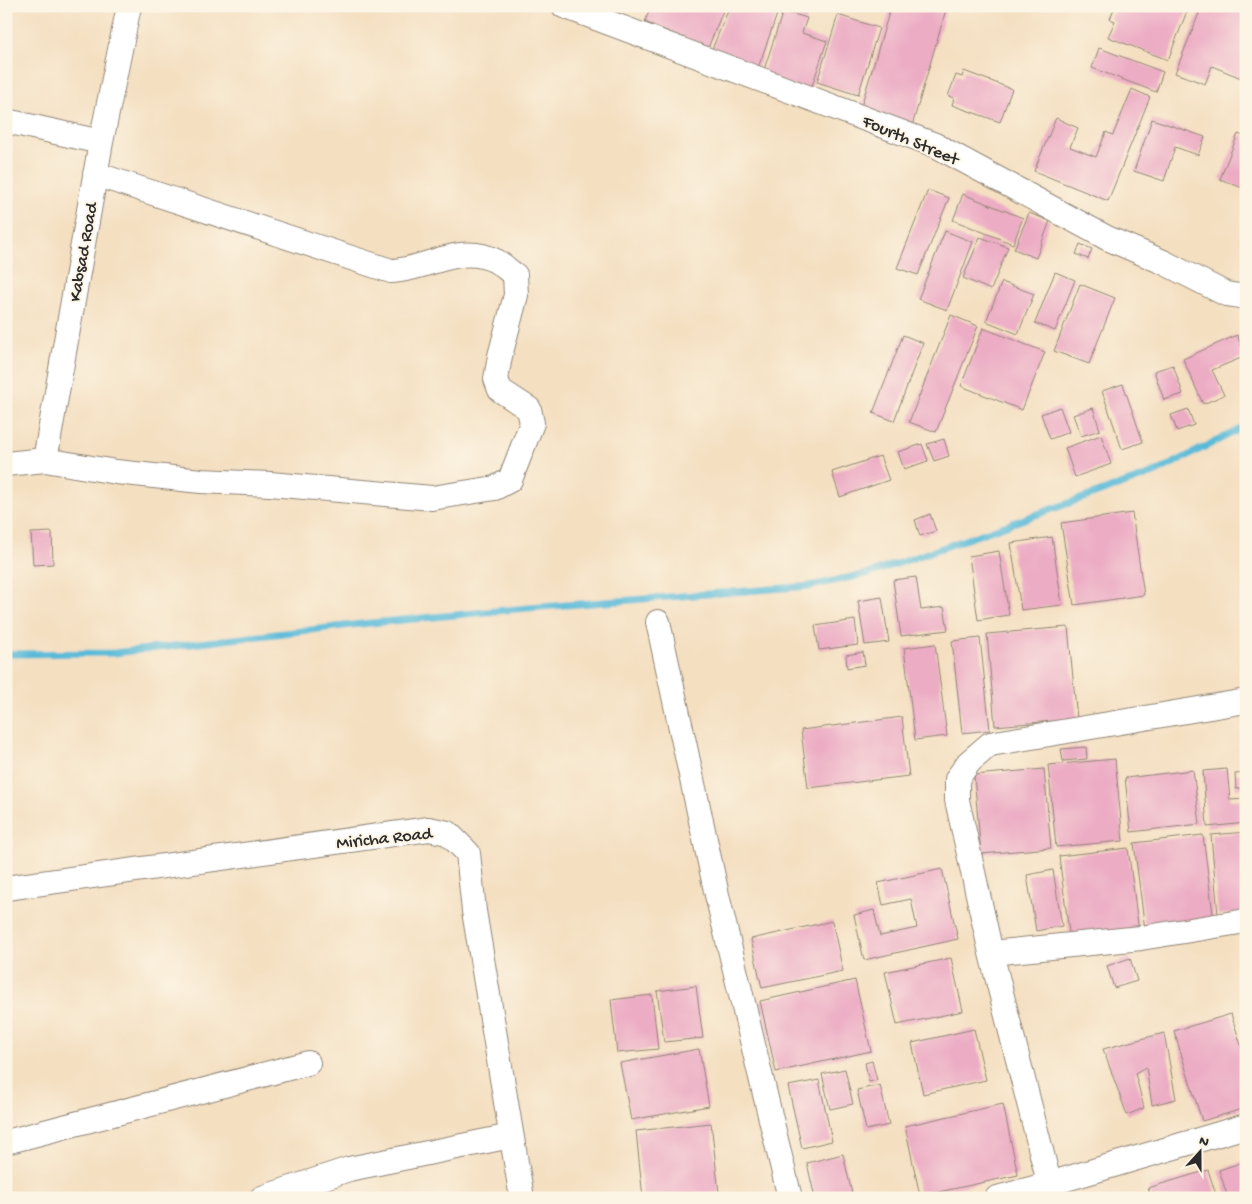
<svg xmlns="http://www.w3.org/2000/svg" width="1252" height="1204" viewBox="0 0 1252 1204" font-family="'Gochi Hand',sans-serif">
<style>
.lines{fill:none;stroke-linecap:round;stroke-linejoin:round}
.stream{stroke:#59bad8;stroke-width:7}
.building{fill:#ecacc4}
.minor-casing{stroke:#908576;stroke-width:26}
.minor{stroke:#fff;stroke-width:24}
.labels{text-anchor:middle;stroke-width:4;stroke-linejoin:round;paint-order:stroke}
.street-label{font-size:18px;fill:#2b2b2b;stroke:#fcf5e5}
</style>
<rect width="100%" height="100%" fill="#fcf5e5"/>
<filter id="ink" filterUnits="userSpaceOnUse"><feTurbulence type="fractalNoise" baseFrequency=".02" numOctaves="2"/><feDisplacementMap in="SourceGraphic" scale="10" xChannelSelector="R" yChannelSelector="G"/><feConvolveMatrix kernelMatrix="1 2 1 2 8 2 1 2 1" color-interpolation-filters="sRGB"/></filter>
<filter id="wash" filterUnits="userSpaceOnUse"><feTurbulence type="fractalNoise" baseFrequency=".0096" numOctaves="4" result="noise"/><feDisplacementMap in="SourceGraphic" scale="20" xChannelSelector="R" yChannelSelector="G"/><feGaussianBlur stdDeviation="1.12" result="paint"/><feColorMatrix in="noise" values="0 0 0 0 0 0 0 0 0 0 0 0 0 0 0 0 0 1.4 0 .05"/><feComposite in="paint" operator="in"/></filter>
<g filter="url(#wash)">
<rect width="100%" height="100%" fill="#f4dfc1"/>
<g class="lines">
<path class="stream" d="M 6,654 L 114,653 L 361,624 L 528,608 L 810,586 L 871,573 L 1154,473 L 1246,426"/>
</g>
<g id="blocks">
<path class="building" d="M 651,6 L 725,6 L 708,48 L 645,22 Z
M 730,6 L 780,6 L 758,68 L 712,49 Z
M 891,6 L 947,6 L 912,126 L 860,110 Z
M 1115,6 L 1189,6 L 1168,60 L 1108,37 L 1115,21 L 1110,19 Z
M 1202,6 L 1246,6 L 1246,80 L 1212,66 L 1205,84 L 1175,73 Z
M 783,11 L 807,18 L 802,33 L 827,41 L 810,92 L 762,76 Z
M 838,15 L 879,28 L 858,95 L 817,82 Z
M 1099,48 L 1163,72 L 1156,92 L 1092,68 Z
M 964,71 L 1012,89 L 1000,122 L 952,105 L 954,98 L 948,96 L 956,75 L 962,77 Z
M 1132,89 L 1150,97 L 1108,201 L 1034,171 L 1056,118 L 1078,128 L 1070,147 L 1096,157 L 1106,132 L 1113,135 Z
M 1152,119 L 1205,137 L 1198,155 L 1175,147 L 1164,181 L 1134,171 Z
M 1238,134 L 1246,137 L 1245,189 L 1220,179 Z
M 928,190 L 949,198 L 918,275 L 897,268 Z
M 963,194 L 1023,218 L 1013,244 L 953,220 Z
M 1029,213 L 1050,221 L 1036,258 L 1014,249 Z
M 945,231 L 973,242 L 947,310 L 918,299 Z
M 980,237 L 1008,247 L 991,290 L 963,278 Z
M 1080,244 L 1092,249 L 1088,259 L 1076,254 Z
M 1055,272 L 1075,280 L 1055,331 L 1035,323 Z
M 1002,282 L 1034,294 L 1018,334 L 986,321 Z
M 1080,284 L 1115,298 L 1089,364 L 1054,351 Z
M 951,315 L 978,326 L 936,432 L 909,422 Z
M 983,328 L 1045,352 L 1022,410 L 961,386 Z
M 903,335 L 923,343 L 894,421 L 873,413 Z
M 1237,335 L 1246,356 L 1212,370 L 1224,395 L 1203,404 L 1183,359 Z
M 1173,365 L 1183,394 L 1164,400 L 1154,371 Z
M 1123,384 L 1143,442 L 1122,449 L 1102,391 Z
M 1060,407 L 1069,432 L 1050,439 L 1041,414 Z
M 1093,408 L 1100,430 L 1081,436 L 1073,415 Z
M 1188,409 L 1194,425 L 1177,431 L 1171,415 Z
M 1101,435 L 1111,464 L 1075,477 L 1065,448 Z
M 944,439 L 949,456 L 934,461 L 927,444 Z
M 922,444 L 928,461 L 904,469 L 898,452 Z
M 880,456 L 889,480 L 840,497 L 832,472 Z
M 1132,513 L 1144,595 L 1074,605 L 1061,523 Z
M 930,514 L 936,531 L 920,536 L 915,520 Z
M 52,532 L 53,564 L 33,565 L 31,533 Z
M 1052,537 L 1062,605 L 1021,610 L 1011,543 Z
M 999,551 L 1009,615 L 978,620 L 969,556 Z
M 916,577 L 921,610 L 944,607 L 948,630 L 901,636 L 893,580 Z
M 882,597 L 889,642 L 865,645 L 858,601 Z
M 855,620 L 858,645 L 819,650 L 815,626 Z
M 1068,627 L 1077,719 L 995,726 L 987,634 Z
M 980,638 L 990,730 L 962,733 L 952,641 Z
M 935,644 L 947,736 L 915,740 L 904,648 Z
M 863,652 L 865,665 L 847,668 L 846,655 Z
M 902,717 L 909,776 L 808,788 L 801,730 Z
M 1086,747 L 1087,759 L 1063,761 L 1061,749 Z
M 1115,759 L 1123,841 L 1056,847 L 1048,765 Z
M 1044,769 L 1051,848 L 981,854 L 974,775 Z
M 1227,769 L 1230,800 L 1246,799 L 1246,823 L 1207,827 L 1203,771 Z
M 1193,770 L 1200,824 L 1131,832 L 1125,778 Z
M 1246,773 L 1246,788 L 1236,789 L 1235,774 Z
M 1246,832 L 1246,912 L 1218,915 L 1211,835 Z
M 1203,835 L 1214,922 L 1145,930 L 1134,843 Z
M 1128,848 L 1139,932 L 1070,940 L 1059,856 Z
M 942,869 L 958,939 L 864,960 L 854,915 L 874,910 L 880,936 L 917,928 L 911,899 L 883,905 L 878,883 Z
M 1053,870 L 1062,926 L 1036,931 L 1027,875 Z
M 832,921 L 843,971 L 762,988 L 751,939 Z
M 951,958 L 963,1011 L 897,1025 L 885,972 Z
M 1130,958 L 1137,981 L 1114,988 L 1107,966 Z
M 855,980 L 871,1051 L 776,1072 L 760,1001 Z
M 696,986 L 703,1038 L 664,1042 L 657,991 Z
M 652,995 L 658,1049 L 617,1053 L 611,1000 Z
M 1231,1014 L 1246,1061 L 1246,1108 L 1202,1121 L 1174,1031 Z
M 974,1029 L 986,1080 L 923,1094 L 912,1043 Z
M 1164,1033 L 1176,1099 L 1152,1105 L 1146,1067 L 1135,1073 L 1144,1108 L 1127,1115 L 1103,1049 Z
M 699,1049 L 709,1106 L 631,1120 L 620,1063 Z
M 872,1061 L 877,1080 L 869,1082 L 865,1063 Z
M 845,1069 L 853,1104 L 830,1109 L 822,1074 Z
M 819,1080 L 832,1141 L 802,1148 L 788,1086 Z
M 880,1085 L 889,1125 L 866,1130 L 857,1090 Z
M 1003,1104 L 1018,1175 L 920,1196 L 905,1126 Z
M 711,1123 L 719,1193 L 674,1198 L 643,1198 L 636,1131 Z
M 843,1154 L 853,1198 L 815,1198 L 807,1163 Z
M 1246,1161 L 1246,1198 L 1228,1198 L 1219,1170 Z
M 1208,1170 L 1217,1198 L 1151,1198 L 1148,1188 Z"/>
</g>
</g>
<g filter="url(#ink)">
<use href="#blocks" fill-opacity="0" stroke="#908576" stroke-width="1"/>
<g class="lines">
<g class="minor-casing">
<path id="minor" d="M 564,6 L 935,145 L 1107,238 L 1163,262 L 1226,294 L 1246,297
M 6,121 L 101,142
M 45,460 L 116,472 L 201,481 L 270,484 L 432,498 L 495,488 L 510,480 L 532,423 L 529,409 L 500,390 L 496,379 L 500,356 L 516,295 L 515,275 C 509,271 503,265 496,261 C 460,242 427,270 391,271 L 95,174
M 6,464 L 45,460 L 101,142 L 129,6
M 658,622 L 717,895 L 790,1198
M 6,888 L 429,829 L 448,833 L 468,853 L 474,911 L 522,1198
M 991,953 L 1141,938 L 1246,921
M 6,1142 L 308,1063
M 262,1198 L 349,1169 L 511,1136
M 997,1198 L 1049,1184 L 1246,1126
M 1053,1198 L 991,953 L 957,800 L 957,779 L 969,762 L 990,744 L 1246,701"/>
</g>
<use href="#minor" class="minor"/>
</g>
</g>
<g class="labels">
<g class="street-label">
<text transform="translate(911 139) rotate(23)" y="6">Fourth Street</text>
<text transform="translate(82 252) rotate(-80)" y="6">Kabsad Road</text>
<text transform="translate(384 837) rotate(-6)" y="6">Miricha Road</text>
</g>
</g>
<rect width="1252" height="1204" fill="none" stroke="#fcf5e5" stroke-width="25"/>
<g transform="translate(1200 1152) rotate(21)" stroke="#fcf5e5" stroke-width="4" paint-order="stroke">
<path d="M0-4L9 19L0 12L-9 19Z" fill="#2b2b2b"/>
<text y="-8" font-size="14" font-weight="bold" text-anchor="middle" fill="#2b2b2b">N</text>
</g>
</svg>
